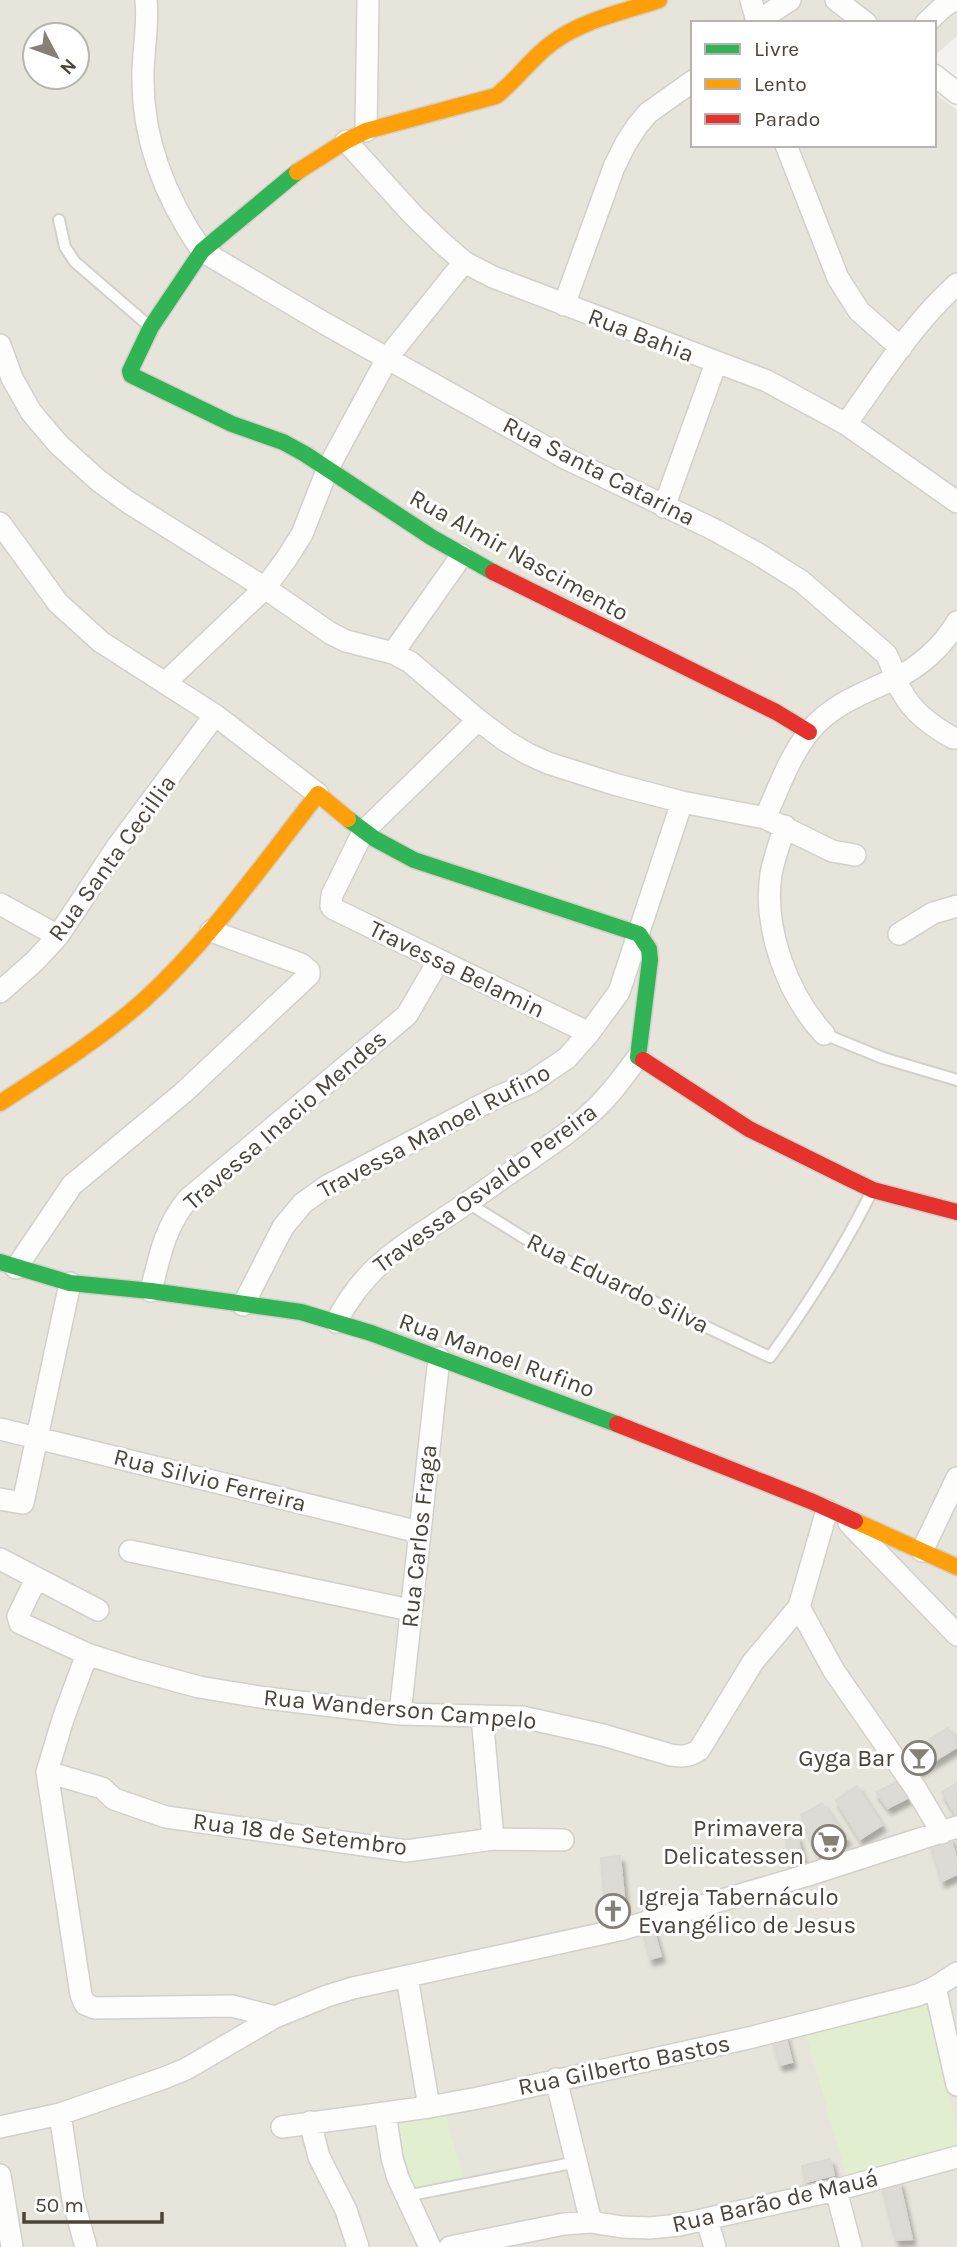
<svg xmlns="http://www.w3.org/2000/svg" width="957" height="2247" viewBox="0 0 957 2247" font-family="Karla,sans-serif">
<style>
.residential{fill:#e7e4dc;fill-rule:evenodd}
.green{fill:#e1eecf}
.building{fill:#dedbd6;stroke:#dcd9d4;stroke-width:2;filter:url(#shadow)}
.lines{fill:none;stroke-linecap:round;stroke-linejoin:round}
.lane-casing{stroke:#d2d0cb;stroke-width:14}
.street-casing{stroke:#d2d0cb;stroke-width:24}
.fast-casing{stroke:#d3cfc5;stroke-width:19}
.slow-casing{stroke:#d3cfc5;stroke-width:19}
.jam-casing{stroke:#d3cfc5;stroke-width:19}
.lane{stroke:#fdfdfc;stroke-width:10}
.street{stroke:#fdfdfc;stroke-width:21}
.fast{stroke:#30b455;stroke-width:16}
.slow{stroke:#ff9f0a;stroke-width:16}
.jam{stroke:#e5322d;stroke-width:16}
.labels{text-anchor:middle;stroke-width:6;stroke-linejoin:round;paint-order:stroke}
.street-label{font-size:24px;fill:#4b4439;stroke:#fff}
.poi-label{font-size:24px;fill:#4b4439;stroke:#fff;text-anchor:end}
</style>
<defs>
<filter id="shadow"><feDropShadow dx="3.5" dy="6" stdDeviation="2" flood-color="#0004"/></filter>
</defs>
<rect width="100%" height="100%" fill="#f4f2ee"/>
<path class="residential" d="M 0,0 L 957,0 L 957,36 L 934,56 L 934,23 L 693,23 L 693,145 L 934,145 L 934,93 L 957,110 L 957,2247 L 0,2247 ZM 35,35 L 77,35 L 77,77 L 35,77 Z"/>
<path class="green" d="M 927,2005 L 957,2129 L 957,2152 L 848,2182 L 806,2035 Z
M 445,2112 L 463,2179 L 415,2189 L 394,2126 Z"/>
<path class="building" d="M 948,1728 L 957,1743 L 957,1747 L 918,1771 L 907,1754 Z
M 901,1780 L 911,1796 L 888,1808 L 876,1792 Z
M 957,1783 L 957,1814 L 956,1815 L 942,1792 Z
M 857,1786 L 882,1825 L 860,1839 L 836,1800 Z
M 822,1803 L 847,1839 L 818,1856 L 801,1815 Z
M 797,1836 L 804,1863 L 789,1866 L 786,1838 Z
M 950,1837 L 957,1861 L 957,1874 L 942,1881 L 930,1843 Z
M 620,1856 L 626,1916 L 606,1918 L 601,1858 Z
M 653,1928 L 661,1956 L 650,1959 L 643,1931 Z
M 785,2034 L 792,2062 L 780,2065 L 772,2038 Z
M 830,2159 L 834,2175 L 806,2182 L 802,2166 Z
M 899,2181 L 912,2239 L 896,2240 L 882,2186 Z"/>
<g class="lines">
<g class="lane-casing">
<path id="lane" d="M 59,220 L 65,247 L 75,262 L 148,325
M 824,1034 L 883,1058 L 957,1080
M 468,1203 L 542,1249 L 770,1357 C 809,1303 841,1253 871,1193
M 406,2196 L 577,2162"/>
</g>
<g class="street-casing">
<path id="street" d="M 146,0 C 149,27 142,54 143,81 C 143,144 167,200 202,251 L 324,323 L 565,458 L 715,530 L 758,554 L 801,581 L 886,654 C 893,666 894,678 901,690 C 912,712 932,726 953,738
M 751,0 L 757,21
M 836,0 L 866,23
M 755,23 L 790,0
M 926,23 L 943,7 L 954,0
M 934,75 L 957,93
M 366,131 L 368,0
M 346,141 L 413,215 L 441,242 L 464,262 L 493,277 L 767,381 L 846,424 L 957,502
M 786,145 L 838,278 L 859,311 L 901,348
M 564,305 L 614,167 L 626,143 L 637,126 L 648,113 L 693,81
M 0,345 L 12,378 L 31,412 L 59,445 L 99,481 L 128,502 L 265,588 L 330,633 L 346,641 L 393,653 L 410,662 L 478,720 L 506,741 L 528,754 L 548,763 L 614,784 L 682,802 L 765,818 L 832,851 L 855,855
M 846,424 C 880,377 913,323 957,284
M 664,507 L 716,363
M 0,523 L 58,603 L 101,642 L 215,715 L 318,794
M 393,653 L 462,555
M 166,682 L 265,588 L 287,558 L 302,534 L 328,468 L 388,357 L 464,262
M 478,720 L 363,832 L 332,895 L 331,906 L 334,909 L 589,1033
M 765,818 C 778,790 789,757 809,732 C 830,705 864,693 894,679 C 920,667 943,646 957,622
M 785,826 C 780,842 774,858 771,874 C 763,928 787,994 824,1034
M 0,904 L 58,936
M 899,934 L 933,913 L 957,906
M 0,992 L 35,961 L 58,936 L 117,847 L 215,715
M 16,1268 L 72,1185 L 183,1093 L 309,975 L 309,971 L 301,964 L 211,931
M 151,1291 C 159,1258 165,1226 188,1199 L 407,1015 L 439,960
M 243,1305 L 283,1227 L 303,1203 L 327,1186 L 495,1098 L 530,1083 L 567,1058 L 589,1033 L 619,992 L 682,802
M 336,1322 C 369,1259 409,1243 464,1205 C 482,1193 499,1180 517,1168 C 543,1150 570,1133 594,1110 C 611,1094 624,1076 638,1057
M 0,1429 L 419,1532
M 0,1499 L 23,1503 L 70,1283
M 849,1523 L 957,1635
M 130,1551 L 410,1610
M 922,1551 L 957,1478
M 0,1559 L 98,1610
M 36,1579 L 18,1616 L 20,1623 L 87,1654 L 133,1669 L 199,1687 L 266,1698 L 400,1714 L 522,1717 L 603,1735 L 671,1755 C 683,1757 690,1756 699,1750 L 753,1662 L 799,1607 L 827,1510
M 799,1607 L 834,1671 L 916,1789 L 942,1833
M 87,1654 L 63,1719 L 47,1772 L 81,1995 L 85,2004 L 95,2008 L 232,2006 L 275,2017
M 400,1714 L 439,1358
M 482,1716 L 493,1839
M 47,1772 L 102,1788 L 114,1799 L 166,1817 L 406,1851 L 493,1839 L 563,1840
M 407,1977 L 429,2107
M 935,1987 L 957,2085
M 556,2079 L 591,2222
M 385,2113 L 392,2158 L 398,2178 L 430,2247
M 60,2114 L 73,2200 L 86,2247
M 310,2122 L 319,2157 L 346,2210 L 358,2247
M 0,2127 L 60,2114 L 164,2078 L 186,2069 L 275,2017 L 327,1996 L 353,1988 L 623,1929 L 808,1875 L 957,1827
M 282,2127 L 429,2107 L 478,2098 L 753,2037 L 918,1995 L 935,1987 L 957,1973
M 0,2175 L 12,2247
M 836,2190 L 851,2247
M 707,2220 L 715,2247
M 450,2247 L 564,2224 L 591,2222 L 622,2227 L 650,2228 L 679,2225 L 836,2190 L 957,2157"/>
</g>
<g class="fast-casing">
<path id="fast" d="M 297,172 L 202,251 L 151,327 L 130,371 L 131,375 L 232,424 L 283,442 L 305,454 L 431,537 L 493,572
M 348,819 L 375,839 L 414,860 L 639,934 L 649,949 L 650,960 L 638,1057 L 643,1060
M 0,1262 L 70,1283 L 151,1291 L 301,1312 L 371,1333 L 617,1424"/>
</g>
<g class="slow-casing">
<path id="slow" d="M 297,172 L 346,141 L 366,131 L 496,96 C 517,80 531,58 552,43 C 582,20 624,12 659,0
M 0,1103 C 49,1071 99,1040 143,1001 C 210,940 262,865 318,794 L 348,819
M 855,1521 L 957,1567"/>
</g>
<g class="jam-casing">
<path id="jam" d="M 493,572 L 776,712 L 809,732
M 643,1060 L 749,1129 L 848,1178 L 873,1190 L 957,1212
M 617,1424 L 813,1502 L 855,1521"/>
</g>
<use href="#lane" class="lane"/>
<use href="#street" class="street"/>
<use href="#fast" class="fast"/>
<use href="#slow" class="slow"/>
<use href="#jam" class="jam"/>
</g>
<defs>
<g id="bar-ring" transform="scale(1.75)"><circle r="9.5" fill="#fff" stroke="#868178" stroke-width="1.5"/><path d="M-6-5H6L.8 .8V4.5H3.5V6h-7V4.5H-.8V.8Z" fill="#868178"/></g>
<g id="supermarket-ring" transform="scale(1.75)"><circle r="9.5" fill="#fff" stroke="#868178" stroke-width="1.5"/><path d="M-6-5.5h2.5l.6 2H6L4.5 2H-2.5L-4.4-4H-6ZM-1.5 3.2a1.3 1.3 0 1 0 .1 0ZM3 3.2a1.3 1.3 0 1 0 .1 0Z" fill="#868178"/></g>
<g id="church-ring" transform="scale(1.75)"><circle r="9.5" fill="#fff" stroke="#868178" stroke-width="1.5"/><path d="M-1.2-6h2.4v3.5h3.3v2.4h-3.3V6h-2.4V-.1h-3.3v-2.4h3.3Z" fill="#868178"/></g>
</defs>
<g fill-rule="evenodd">
<use href="#bar-ring" x="919" y="1758"/>
<use href="#supermarket-ring" x="829" y="1842"/>
<use href="#church-ring" x="613" y="1911"/>
</g>
<g class="labels">
<g class="street-label">
<text transform="translate(641 335) rotate(21)" y="8">Rua Bahia</text>
<text transform="translate(599 471) rotate(27)" y="8">Rua Santa Catarina</text>
<text transform="translate(519 555) rotate(29)" y="8">Rua Almir Nascimento</text>
<text transform="translate(112 858) rotate(-54)" y="8">Rua Santa Cecillia</text>
<text transform="translate(457 969) rotate(26)" y="8">Travessa Belamin</text>
<text transform="translate(285 1120) rotate(-41)" y="8">Travessa Inacio Mendes</text>
<text transform="translate(434 1131) rotate(-28)" y="8">Travessa Manoel Rufino</text>
<text transform="translate(485 1188) rotate(-36)" y="8">Travessa Osvaldo Pereira</text>
<text transform="translate(618 1283) rotate(26)" y="8">Rua Eduardo Silva</text>
<text transform="translate(497 1355) rotate(20)" y="8">Rua Manoel Rufino</text>
<text transform="translate(210 1480) rotate(14)" y="8">Rua Silvio Ferreira</text>
<text transform="translate(419 1536) rotate(-84)" y="8">Rua Carlos Fraga</text>
<text transform="translate(400 1709) rotate(5)" y="8">Rua Wanderson Campelo</text>
<text transform="translate(300 1834) rotate(7)" y="8">Rua 18 de Setembro</text>
<text transform="translate(624 2065) rotate(-12)" y="8">Rua Gilberto Bastos</text>
<text transform="translate(775 2201) rotate(-13)" y="8">Rua Barão de Mauá</text>
</g>
<g class="poi-label">
<text x="894" y="1766">Gyga Bar</text>
<text x="804" y="1836">Primavera<tspan x="804" dy="28">Delicatessen</tspan></text>
<text x="638" y="1905" text-anchor="start">Igreja Tabernáculo<tspan x="638" dy="28">Evangélico de Jesus</tspan></text>
</g>
</g>
<rect x="691" y="21" width="245" height="126" fill="#ffffff" stroke="#b7b4b0" stroke-width="2"/>
<rect x="705" y="44" width="35" height="10" fill="#30b455" stroke="#b7b4b0" stroke-width="2"/>
<text x="754" y="56" font-size="21" fill="#4b4439">Livre</text>
<rect x="705" y="79" width="35" height="10" fill="#ff9f0a" stroke="#b7b4b0" stroke-width="2"/>
<text x="754" y="91" font-size="21" fill="#4b4439">Lento</text>
<rect x="705" y="114" width="35" height="10" fill="#e5322d" stroke="#b7b4b0" stroke-width="2"/>
<text x="754" y="126" font-size="21" fill="#4b4439">Parado</text>
<g transform="translate(56 56) rotate(131)"><circle r="33" fill="#ffffff" stroke="#b7b4b0" stroke-width="2"/>
<path d="M0-5L12 26L0 18L-12 26Z" fill="#868178"/>
<text y="-10" font-size="19" font-weight="bold" text-anchor="middle" fill="#4b4439">N</text>
</g>
<path d="M24 2212v10h138v-10" fill="none" stroke="#4b4439" stroke-width="3.5"/>
<text x="35" y="2212" font-size="21" fill="#4b4439" stroke="#ffffff" stroke-width="5" paint-order="stroke">50 m</text>
</svg>
